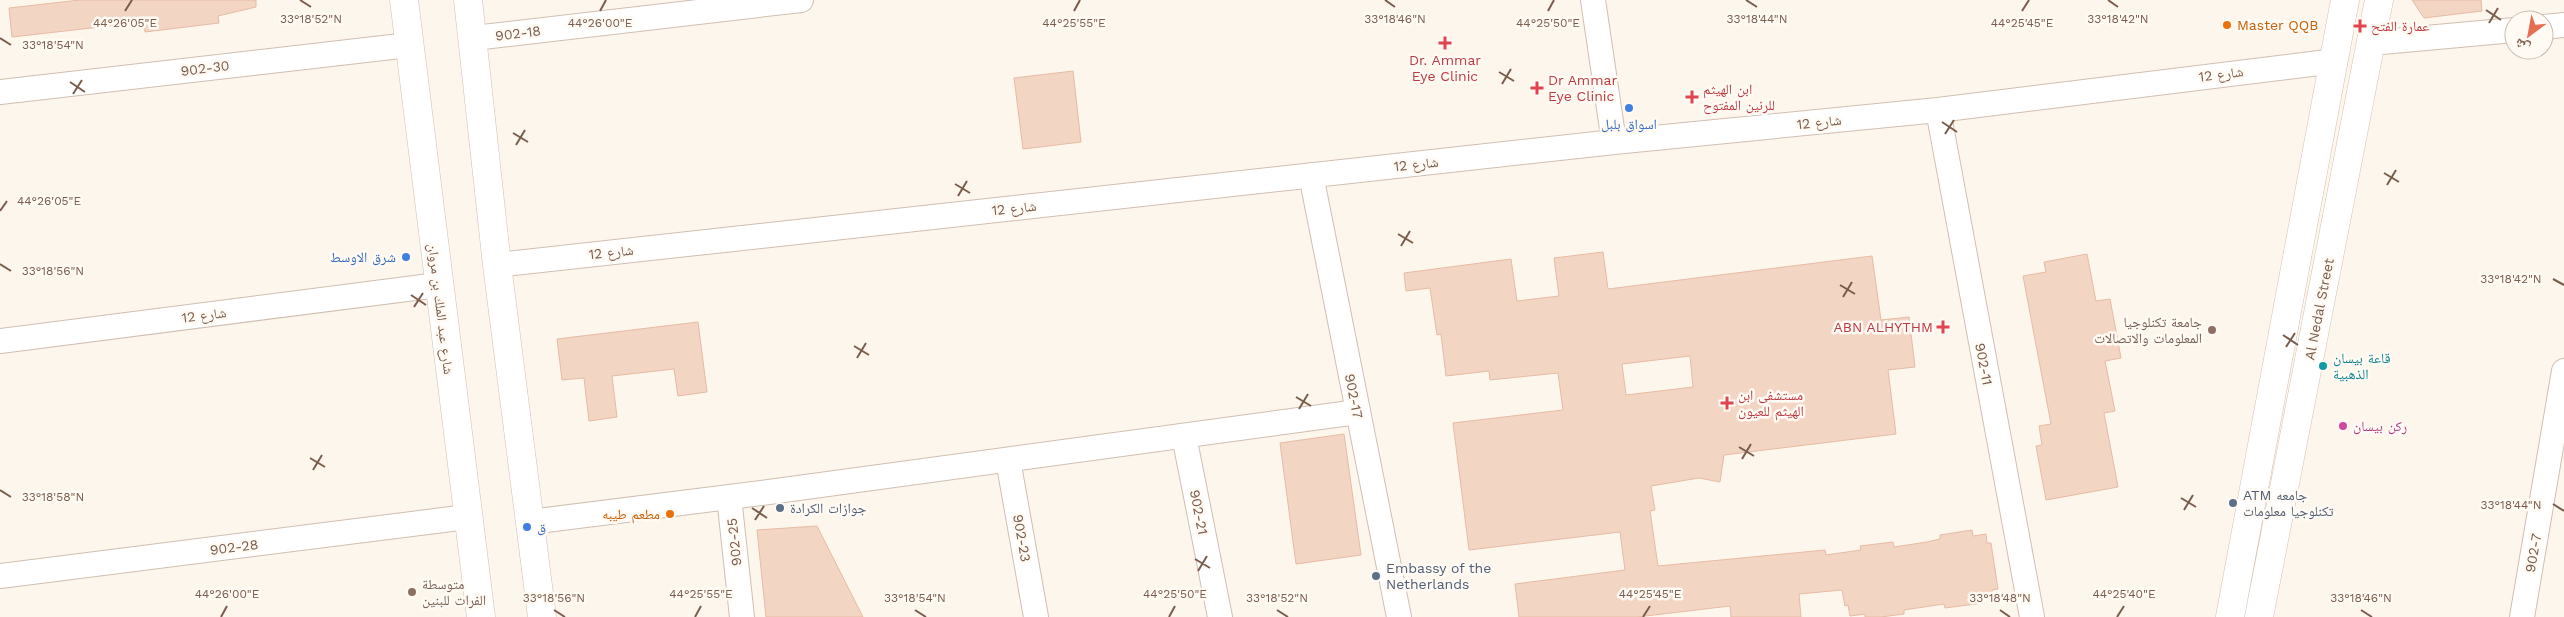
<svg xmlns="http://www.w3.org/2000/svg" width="2564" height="617" viewBox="0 0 2564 617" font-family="'Work Sans','Noto Naskh Arabic',sans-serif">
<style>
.building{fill:#f3d5c3;stroke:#e6bba3;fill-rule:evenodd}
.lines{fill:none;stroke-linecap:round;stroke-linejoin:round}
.minor-casing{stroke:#d1beb0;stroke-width:26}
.tertiary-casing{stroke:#d1beb0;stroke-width:29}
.secondary-casing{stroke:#d6c0b0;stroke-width:29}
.minor{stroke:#fff;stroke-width:24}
.tertiary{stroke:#fff;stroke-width:28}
.secondary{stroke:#fff;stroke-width:28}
.ticks{fill:none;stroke:#7a5c4d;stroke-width:2}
.food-dot{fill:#e8710a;stroke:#fffaf3;stroke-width:2}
.health-dot{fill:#e0444e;stroke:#fffaf3;stroke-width:2}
.shop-dot{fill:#3f7fe0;stroke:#fffaf3;stroke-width:2}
.education-dot{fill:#8d6e63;stroke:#fffaf3;stroke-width:2}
.culture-dot{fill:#0f9aa8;stroke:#fffaf3;stroke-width:2}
.hotel-dot{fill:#d1479c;stroke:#fffaf3;stroke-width:2}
.service-dot{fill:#5c6f8a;stroke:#fffaf3;stroke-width:2}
.labels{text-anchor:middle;stroke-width:5;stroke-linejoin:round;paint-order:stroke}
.food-label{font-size:14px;fill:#c56008;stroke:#fffaf3;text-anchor:start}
.health-label{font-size:14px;fill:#be3a42;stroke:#fffaf3;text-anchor:start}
.street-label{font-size:14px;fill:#7a5c4d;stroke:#fffaf3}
.shop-label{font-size:14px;fill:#366cbe;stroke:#fffaf3}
.education-label{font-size:14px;fill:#785e54;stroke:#fffaf3;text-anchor:end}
.culture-label{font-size:14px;fill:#0d838f;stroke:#fffaf3;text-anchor:start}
.hotel-label{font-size:14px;fill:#b23c85;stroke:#fffaf3;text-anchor:start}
.service-label{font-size:14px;fill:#4e5e75;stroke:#fffaf3;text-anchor:start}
.ticks-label{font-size:12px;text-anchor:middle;fill:#7a5c4d;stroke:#fffaf3;stroke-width:5;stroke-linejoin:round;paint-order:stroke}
</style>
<rect width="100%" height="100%" fill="#fdf6ec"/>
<path class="building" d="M 80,0 L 256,0 L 256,7 L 218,16 L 219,23 L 145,32 L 144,22 L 12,37 L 9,8 Z
M 2412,0 L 2481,0 L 2482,11 L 2424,18 Z
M 1073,71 L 1081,142 L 1023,149 L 1014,78 Z
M 1603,252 L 1608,289 L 1872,256 L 1881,320 L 1909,317 L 1915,367 L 1888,370 L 1896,434 L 1724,455 L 1720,482 L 1699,478 L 1651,486 L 1655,510 L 1650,511 L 1658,566 L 1825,550 L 1826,555 L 1861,550 L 1860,546 L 1893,542 L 1894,547 L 1927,542 L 1940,539 L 1940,535 L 1972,530 L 1973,536 L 1986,534 L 1987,543 L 1991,543 L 1998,589 L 1992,590 L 1993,597 L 1983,599 L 1983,603 L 1945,608 L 1944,604 L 1904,610 L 1904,614 L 1881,617 L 1865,617 L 1865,614 L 1850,616 L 1848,605 L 1845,606 L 1842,590 L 1799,594 L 1801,617 L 1731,617 L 1730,606 L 1637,617 L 1519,617 L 1515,584 L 1625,570 L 1620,532 L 1469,550 L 1453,423 L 1563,410 L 1558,373 L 1490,380 L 1489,371 L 1446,376 L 1441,334 L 1437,335 L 1430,288 L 1406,291 L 1404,273 L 1511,259 L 1517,301 L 1559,296 L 1554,258 ZM 1690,356 L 1693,387 L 1626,395 L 1622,364 Z
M 2087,254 L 2096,301 L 2110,299 L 2121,358 L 2105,361 L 2115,411 L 2104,413 L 2118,487 L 2046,500 L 2036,446 L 2042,445 L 2039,426 L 2051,424 L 2023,276 L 2046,272 L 2044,262 Z
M 698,322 L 707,392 L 678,396 L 674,369 L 612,376 L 617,417 L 589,421 L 584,378 L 562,380 L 557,339 Z
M 1344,434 L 1361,555 L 1296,564 L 1280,443 Z
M 817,526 L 863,617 L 766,617 L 757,530 Z"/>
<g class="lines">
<g class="minor-casing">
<path id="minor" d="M 1593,0 L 1614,142
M 2544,27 L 2564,25
M 474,38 L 801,0
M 2371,43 L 2514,30
M 0,92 L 409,45
M 1938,110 L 2032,617
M 1311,175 L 1399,617
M 497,265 L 1614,142 L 1938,110 L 2335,61
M 0,341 L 438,285
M 1184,436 L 1220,617
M 1008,460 L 1036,617
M 729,497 L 742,617
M 530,522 L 769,492 L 1357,412
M 0,576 L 467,517
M 2522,617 L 2564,371"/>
</g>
<g class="tertiary-casing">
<path id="tertiary" d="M 404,0 L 481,617
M 468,0 L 497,265 L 542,617"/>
</g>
<g class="secondary-casing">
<path id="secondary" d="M 2230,617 L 2345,0
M 2259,617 L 2379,0"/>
</g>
<use href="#minor" class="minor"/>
<use href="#tertiary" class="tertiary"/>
<use href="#secondary" class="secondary"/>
</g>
<path class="ticks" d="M 300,0 L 311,7M 1385,0 L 1395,7M 1746,0 L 1757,7M 2108,0 L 2118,7M 2486,10 L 2501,20M 125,11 L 132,0M 600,11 L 606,0M 1074,11 L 1080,0M 1548,11 L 1554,0M 2022,11 L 2029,0M 2489,23 L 2498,8M 0,38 L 11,45M 1499,72 L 1514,81M 70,82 L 85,92M 1502,84 L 1511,69M 73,94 L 82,80M 1942,122 L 1957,132M 513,133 L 528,142M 1945,134 L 1954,120M 516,145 L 525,130M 2384,173 L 2399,182M 955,184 L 970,193M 2387,185 L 2396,170M 958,196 L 967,181M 0,211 L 7,201M 1398,234 L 1413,243M 1401,246 L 1410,231M 0,264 L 11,271M 2553,279 L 2564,285M 1840,285 L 1855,294M 411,295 L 426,305M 1843,297 L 1852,282M 414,307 L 423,293M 2283,335 L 2298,345M 854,346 L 869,355M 2286,347 L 2295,333M 857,358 L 866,343M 1296,397 L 1311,406M 1299,409 L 1308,394M 1739,447 L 1754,456M 310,458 L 325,467M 1742,459 L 1751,444M 313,470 L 322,455M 0,490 L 11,497M 2181,498 L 2196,507M 2553,504 L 2564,511M 752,508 L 767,518M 2184,510 L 2193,495M 755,520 L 764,506M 1195,559 L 1210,568M 1198,571 L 1207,556M 554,610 L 565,617M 915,610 L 926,617M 1277,610 L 1288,617M 2000,610 L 2010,617M 2361,610 L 2372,617M 221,617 L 227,606M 695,617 L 701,606M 1169,617 L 1175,606M 1643,617 L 1650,606M 2117,617 L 2124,606"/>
<g class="food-dot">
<circle cx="2227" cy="25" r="5"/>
<circle cx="670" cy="514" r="5"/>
</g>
<g class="health-dot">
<path d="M2357.5 18.5h5v5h5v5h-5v5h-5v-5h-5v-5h5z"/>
<path d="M1442.5 35.5h5v5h5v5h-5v5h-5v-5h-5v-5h5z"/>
<path d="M1534.5 80.5h5v5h5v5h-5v5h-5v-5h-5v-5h5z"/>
<path d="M1689.5 89.5h5v5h5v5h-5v5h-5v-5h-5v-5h5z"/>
<path d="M1940.5 319.5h5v5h5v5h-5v5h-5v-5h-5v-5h5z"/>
<path d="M1724.5 395.5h5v5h5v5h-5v5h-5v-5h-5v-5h5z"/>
</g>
<g class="shop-dot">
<circle cx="1629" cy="108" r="5"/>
<circle cx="406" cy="257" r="5"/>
<circle cx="527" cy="527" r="5"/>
</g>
<g class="education-dot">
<circle cx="2212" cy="330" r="5"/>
<circle cx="412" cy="592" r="5"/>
</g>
<circle class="culture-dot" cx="2323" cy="366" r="5"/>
<circle class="hotel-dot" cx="2343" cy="426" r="5"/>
<g class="service-dot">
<circle cx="2233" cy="503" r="5"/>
<circle cx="780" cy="508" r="5"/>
<circle cx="1376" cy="576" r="5"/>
</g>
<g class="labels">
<g class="food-label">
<text x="2237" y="30">Master QQB</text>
<text x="660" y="519" text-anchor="end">مطعم طيبه</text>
</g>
<g class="health-label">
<text x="2371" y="31">عمارة الفتح</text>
<text x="1445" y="65" text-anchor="middle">Dr. Ammar<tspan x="1445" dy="16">Eye Clinic</tspan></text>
<text x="1548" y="85">Dr Ammar<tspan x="1548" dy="16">Eye Clinic</tspan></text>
<text x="1703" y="94">ابن الهيثم<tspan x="1703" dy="16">للرنين المفتوح</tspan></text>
<text x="1933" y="332" text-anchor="end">ABN ALHYTHM</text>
<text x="1738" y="400">مستشفى ابن<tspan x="1738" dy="16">الهيثم للعيون</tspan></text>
</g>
<g class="street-label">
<text transform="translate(518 33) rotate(-7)" y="5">902-18</text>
<text transform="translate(205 68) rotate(-7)" y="5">902-30</text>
<text transform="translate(2221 74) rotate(-7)" y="5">شارع 12</text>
<text transform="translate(1819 122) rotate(-6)" y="5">شارع 12</text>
<text transform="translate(1416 164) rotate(-6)" y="5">شارع 12</text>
<text transform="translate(1014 208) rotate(-6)" y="5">شارع 12</text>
<text transform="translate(611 252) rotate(-6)" y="5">شارع 12</text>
<text transform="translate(441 309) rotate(83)" y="5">شارع عبد الملك بن مروان</text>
<text transform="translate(2319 309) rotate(-79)" y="5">Al Nedal Street</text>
<text transform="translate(204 315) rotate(-7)" y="5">شارع 12</text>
<text transform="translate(1984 364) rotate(79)" y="5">902-11</text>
<text transform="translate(1354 396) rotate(79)" y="5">902-17</text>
<text transform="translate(1199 512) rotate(79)" y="5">902-21</text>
<text transform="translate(1022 538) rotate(80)" y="5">902-23</text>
<text transform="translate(734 542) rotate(-96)" y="5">902-25</text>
<text transform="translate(234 547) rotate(-7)" y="5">902-28</text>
<text transform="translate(2533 553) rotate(-80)" y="5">902-7</text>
</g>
<g class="shop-label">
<text x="1629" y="129">اسواق بلبل</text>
<text x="396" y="262" text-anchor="end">شرق الاوسط</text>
<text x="537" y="532" text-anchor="start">ق</text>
</g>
<g class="education-label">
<text x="2202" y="327">جامعة تكنلوجيا<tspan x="2202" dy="16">المعلومات والاتصالات</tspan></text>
<text x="422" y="589" text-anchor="start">متوسطة<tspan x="422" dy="16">الفرات للبنين</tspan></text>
</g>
<g class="culture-label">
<text x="2333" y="363">قاعة بيسان<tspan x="2333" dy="16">الذهبية</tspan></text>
</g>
<g class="hotel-label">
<text x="2353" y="431">ركن بيسان</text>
</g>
<g class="service-label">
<text x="2243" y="500">ATM جامعه<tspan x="2243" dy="16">تكنلوجيا معلومات</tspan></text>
<text x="790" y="513">جوازات الكرادة</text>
<text x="1386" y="573">Embassy of the<tspan x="1386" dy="16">Netherlands</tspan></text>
</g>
</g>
<g class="ticks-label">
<text x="311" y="23">33°18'52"N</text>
<text x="1395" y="23">33°18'46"N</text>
<text x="1757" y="23">33°18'44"N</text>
<text x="2118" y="23">33°18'42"N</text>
<text x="125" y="27">44°26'05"E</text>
<text x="600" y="27">44°26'00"E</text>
<text x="1074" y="27">44°25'55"E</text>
<text x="1548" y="27">44°25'50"E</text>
<text x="2022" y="27">44°25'45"E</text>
<text x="53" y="49">33°18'54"N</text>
<text x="49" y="205">44°26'05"E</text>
<text x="53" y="275">33°18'56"N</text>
<text x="2511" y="283">33°18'42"N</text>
<text x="53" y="501">33°18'58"N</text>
<text x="2511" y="509">33°18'44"N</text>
<text x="227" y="598">44°26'00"E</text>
<text x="701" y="598">44°25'55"E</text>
<text x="1175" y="598">44°25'50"E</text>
<text x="1650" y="598">44°25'45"E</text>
<text x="2124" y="598">44°25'40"E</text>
<text x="554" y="602">33°18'56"N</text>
<text x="915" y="602">33°18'54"N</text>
<text x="1277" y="602">33°18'52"N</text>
<text x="2000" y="602">33°18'48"N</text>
<text x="2361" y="602">33°18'46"N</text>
</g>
<g transform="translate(2529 35) rotate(212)"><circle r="24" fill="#fffaf3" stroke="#cabbb1"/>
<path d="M0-4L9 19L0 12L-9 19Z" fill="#e76f51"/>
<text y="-8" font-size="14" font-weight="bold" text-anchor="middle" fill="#7a5c4d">ش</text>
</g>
</svg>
